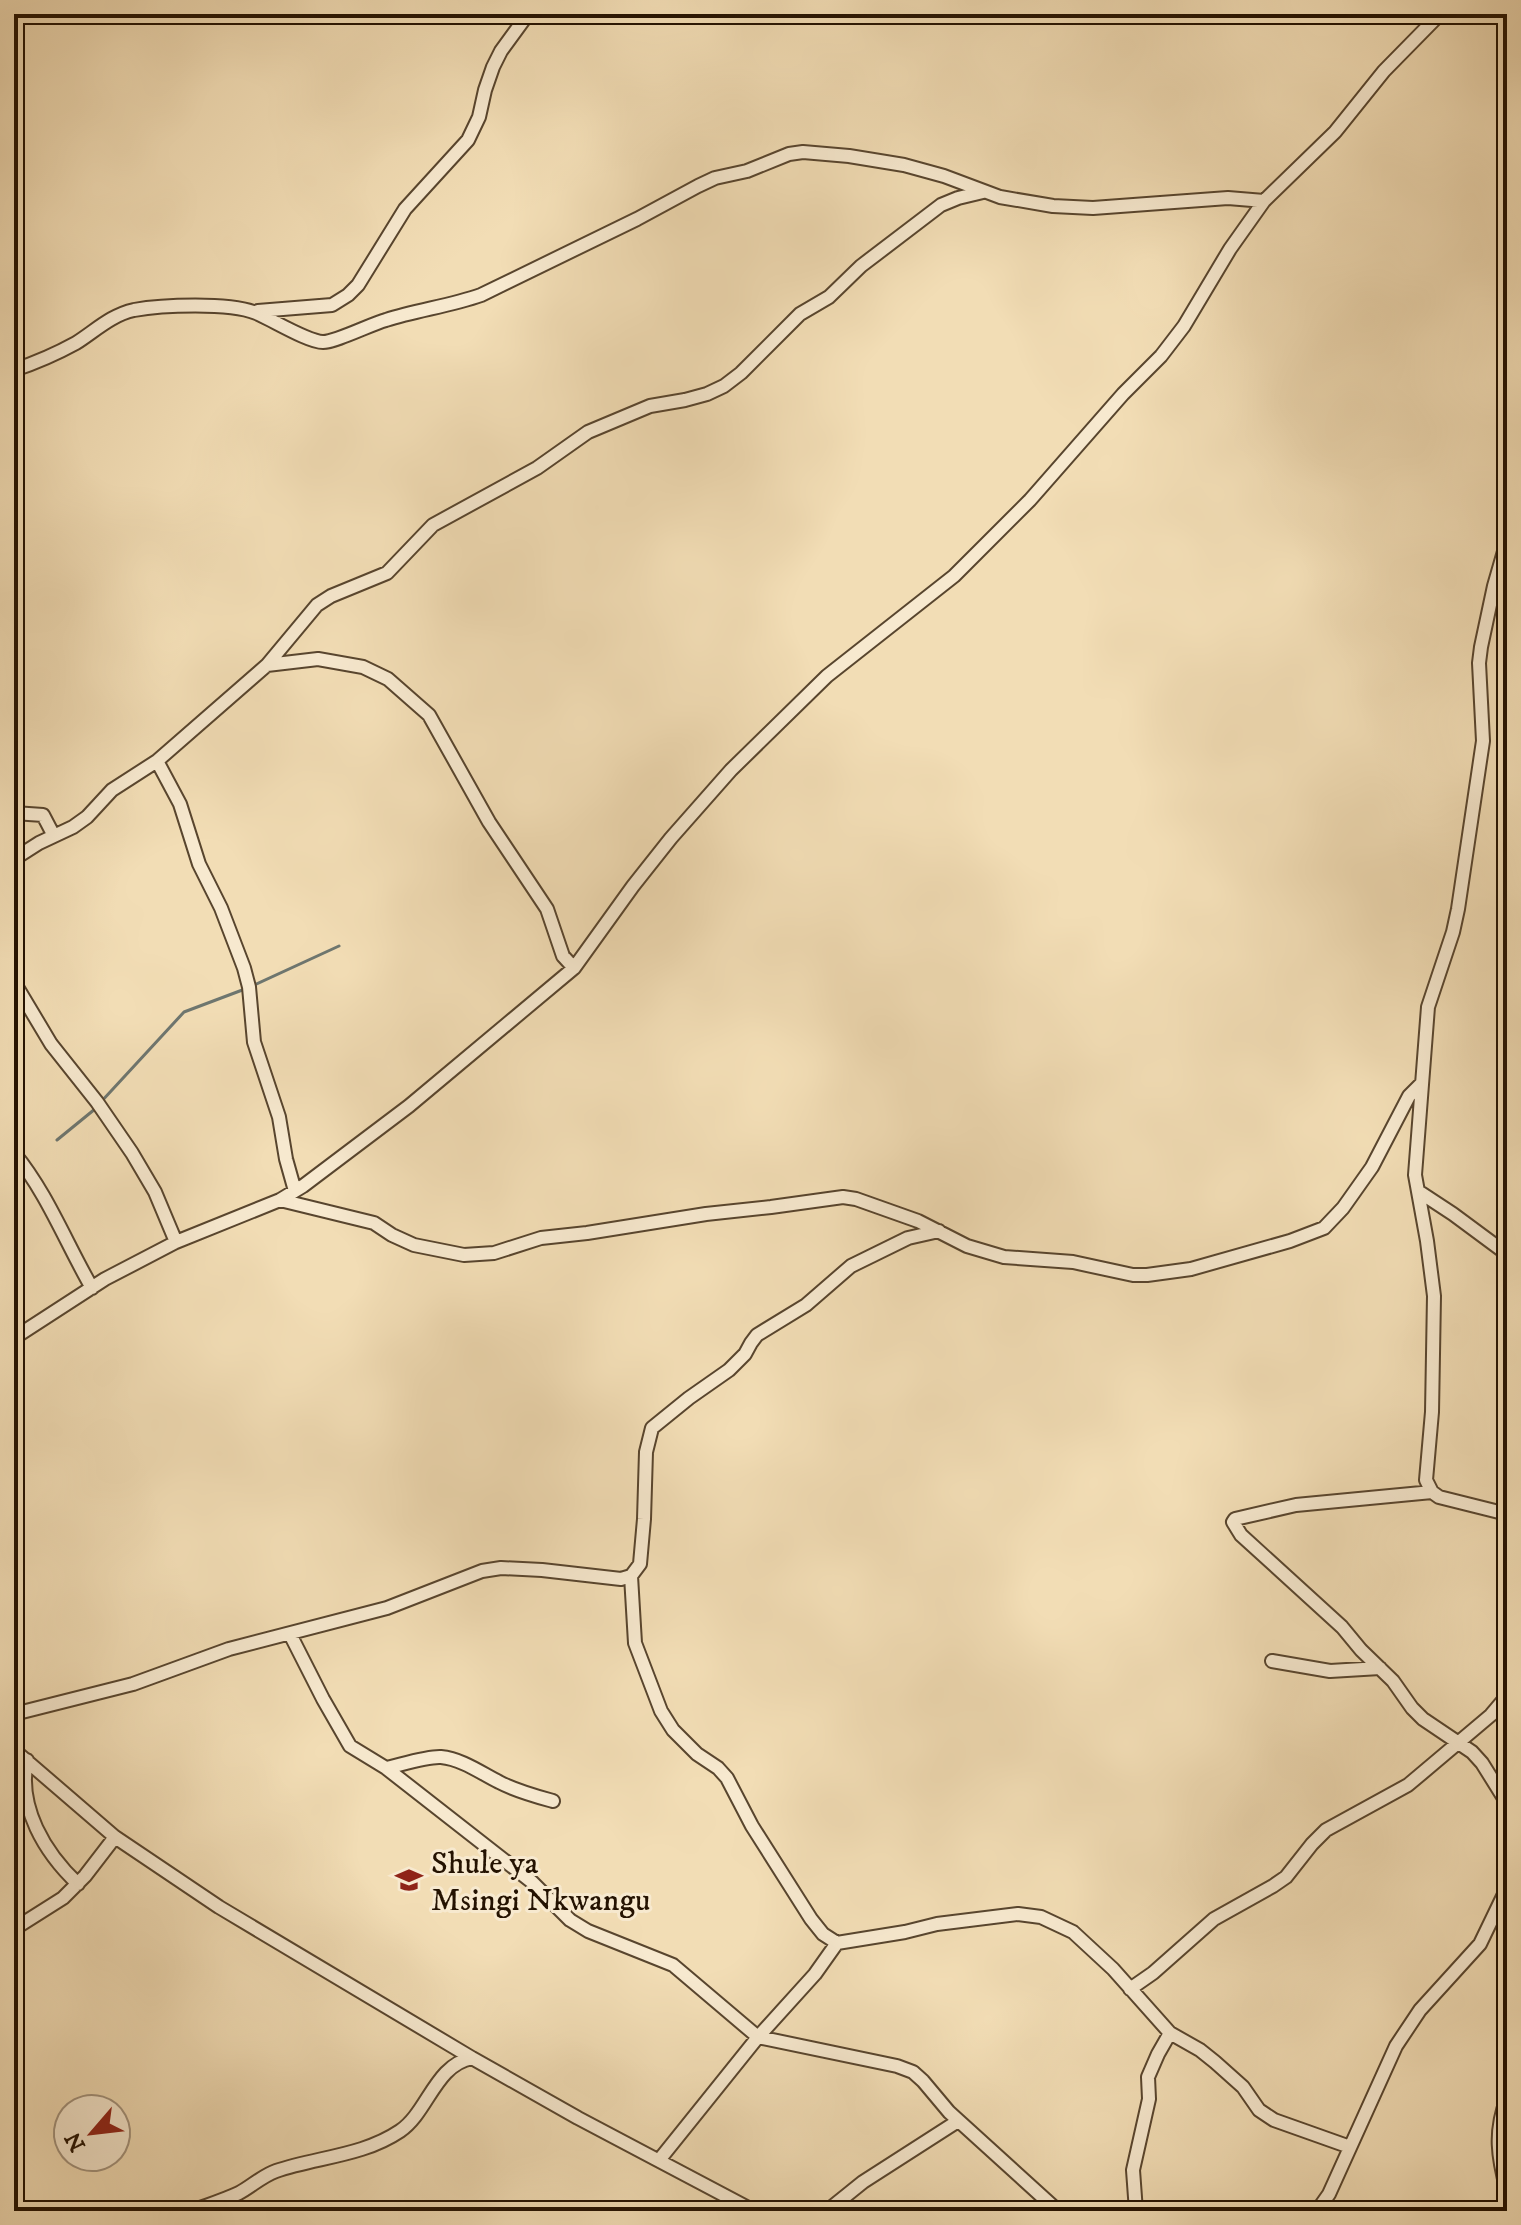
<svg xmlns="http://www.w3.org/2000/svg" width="1521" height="2225" viewBox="0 0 1521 2225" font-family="'IM FELL DW Pica',serif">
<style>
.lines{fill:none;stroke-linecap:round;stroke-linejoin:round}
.stream{stroke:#6e766f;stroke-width:3}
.minor-casing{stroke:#58452e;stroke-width:16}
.minor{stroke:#f7e9cf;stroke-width:12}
.labels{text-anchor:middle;stroke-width:6;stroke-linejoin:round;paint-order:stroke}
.poi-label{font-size:32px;fill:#241201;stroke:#f7e9cf;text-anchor:start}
</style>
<rect width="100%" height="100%" fill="#f2ddb5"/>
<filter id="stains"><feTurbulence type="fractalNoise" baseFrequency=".0025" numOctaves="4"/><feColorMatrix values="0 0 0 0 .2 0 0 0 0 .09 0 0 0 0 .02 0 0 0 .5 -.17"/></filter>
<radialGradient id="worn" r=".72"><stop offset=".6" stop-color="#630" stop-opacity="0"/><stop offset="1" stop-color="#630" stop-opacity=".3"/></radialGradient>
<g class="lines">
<path class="stream" d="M 252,986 L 339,946
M 100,1103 L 184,1012 L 245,989
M 57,1140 L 95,1109"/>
<g class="minor-casing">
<path id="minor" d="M 258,311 L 332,305 L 348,295 L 358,285 L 405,209 L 468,140 L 479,117 L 485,90 L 493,67 L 501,51 L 528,14
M 14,370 C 35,363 56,354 76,343 C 95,331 111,315 134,310 C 161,305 230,302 256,313 C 271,319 308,342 323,342 C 336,342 371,324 386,320 C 417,310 450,306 481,295 L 637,219 L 698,186 L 715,178 L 747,171 L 789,154 L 803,152 L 849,156 L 904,165 L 944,176 L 1000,197 L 1053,206 L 1093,208 L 1228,198 L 1264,201
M 1507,541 L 1494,586 L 1481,647 L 1479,663 L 1483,741 L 1458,909 L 1453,932 L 1428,1007 L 1415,1175 L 1427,1241 L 1434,1296 L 1432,1412 L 1426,1480 L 1432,1492 L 1439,1497 L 1507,1514
M 267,665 L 318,659 L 363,667 L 388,679 L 429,715 L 489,822 L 547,909 L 563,956 L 574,968
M 157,761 L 180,804 L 199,864 L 221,908 L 244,968 L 249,987 L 254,1042 L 279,1117 L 286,1159 L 295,1191
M 14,813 L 43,815 L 54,836
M 14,859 L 39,843 L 73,827 L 87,817 L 112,790 L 157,761 L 267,665 L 317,605 L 331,596 L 387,573 L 433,525 L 537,468 L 588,432 L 650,406 L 685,400 L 707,394 L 724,386 L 741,373 L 800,314 L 829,297 L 861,266 L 941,205 L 958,198 L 983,192
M 14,982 L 51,1044 L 97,1102 L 132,1153 L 155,1192 L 176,1242
M 14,1153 C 47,1193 66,1243 92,1288
M 1418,1191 L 1453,1214 L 1507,1254
M 280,1200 L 374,1223 L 392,1235 L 414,1245 L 464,1255 L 494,1253 L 541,1238 L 587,1233 L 706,1214 L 771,1207 L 843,1197 L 856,1199 L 918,1221 L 967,1246 L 1004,1257 L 1073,1262 L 1133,1275 L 1147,1275 L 1191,1269 L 1290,1241 L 1324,1228 L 1343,1208 L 1372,1167 L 1409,1096 L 1422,1083
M 14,1338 L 105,1279 L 176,1242 L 280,1200 L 303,1186 L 409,1106 L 574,968 L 633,886 L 671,838 L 731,770 L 827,676 L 954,576 L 1030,500 L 1123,394 L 1161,356 L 1184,326 L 1230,249 L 1264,201 L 1335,132 L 1384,71 L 1440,14
M 1432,1492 L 1296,1505 L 1235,1519 L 1233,1522 L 1241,1535 L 1342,1627 L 1361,1650 L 1393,1681 L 1412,1708 L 1423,1719 L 1472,1752 L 1482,1763 L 1507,1803
M 631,1576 L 635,1643 L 661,1711 L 673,1730 L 697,1754 L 718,1768 L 727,1778 L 752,1826 L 811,1919 L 823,1934 L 837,1943
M 290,1634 L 323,1699 L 350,1746 L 386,1768 C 400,1765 428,1756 441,1757 C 462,1759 481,1773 499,1782 C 516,1791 535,1796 553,1801
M 1272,1661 L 1330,1671 L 1380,1668
M 14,1714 L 133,1684 L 229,1649 L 387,1608 L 482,1571 L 501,1568 L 542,1570 L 621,1579 L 631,1576 L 640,1564 L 644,1519 L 646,1452 L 652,1428 L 689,1398 L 729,1370 L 745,1354 L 751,1343 L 757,1335 L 806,1305 L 851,1266 L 908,1238 L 939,1231
M 14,1750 L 115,1837 L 219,1907 L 472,2058 L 578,2118 L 754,2211
M 27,1760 C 17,1807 45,1853 78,1884
M 386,1768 L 532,1882 L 570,1920 L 588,1931 L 673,1965 L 758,2037 L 897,2066 L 913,2072 L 923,2081 L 949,2112 L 1058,2211
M 14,1929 L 63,1898 L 85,1876 L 115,1837
M 1130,1989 L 1153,1973 L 1214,1919 L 1273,1886 L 1286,1877 L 1312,1844 L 1326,1830 L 1408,1785 L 1491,1715 L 1502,1702 L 1507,1700
M 1507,2098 C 1494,2132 1498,2157 1507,2191
M 660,2159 L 758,2037 L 815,1974 L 837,1943 L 905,1932 L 937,1924 L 1018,1914 L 1041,1917 L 1073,1932 L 1113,1969 L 1170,2033 L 1200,2050 L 1215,2062 L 1243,2087 L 1259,2110 L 1274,2120 L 1350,2147
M 192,2211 C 208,2205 224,2200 239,2193 C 252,2186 262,2176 276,2171 C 317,2157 363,2156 400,2131 C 428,2112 435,2065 472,2058
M 827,2211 L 863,2182 L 958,2121
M 1136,2211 L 1133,2170 L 1149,2099 L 1148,2077 L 1158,2054 L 1170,2033
M 1317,2211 L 1329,2194 L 1396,2046 L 1420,2010 L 1480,1944 L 1507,1888"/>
</g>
<use href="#minor" class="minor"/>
</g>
<defs>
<g id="school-bare" transform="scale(2.16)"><path d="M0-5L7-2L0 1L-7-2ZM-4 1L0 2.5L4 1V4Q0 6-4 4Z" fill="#8f2418" stroke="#f7e9cf" stroke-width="2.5" paint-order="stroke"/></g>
</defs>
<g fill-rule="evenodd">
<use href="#school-bare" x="409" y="1880"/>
</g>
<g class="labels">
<g class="poi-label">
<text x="431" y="1873">Shule ya<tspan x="431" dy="37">Msingi Nkwangu</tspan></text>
</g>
</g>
<rect width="1521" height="2225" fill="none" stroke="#f2ddb5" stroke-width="48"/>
<rect x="16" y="16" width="1489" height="2193" fill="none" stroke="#241201" stroke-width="4"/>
<rect x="24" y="24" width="1473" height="2177" fill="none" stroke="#241201" stroke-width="2"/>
<g transform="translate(92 2133) rotate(242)"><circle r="38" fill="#f7e9cf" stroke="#a3937d" stroke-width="2"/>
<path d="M0-6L14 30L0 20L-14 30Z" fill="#8f2418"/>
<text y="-12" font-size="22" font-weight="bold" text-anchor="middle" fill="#241201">N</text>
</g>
<rect width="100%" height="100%" filter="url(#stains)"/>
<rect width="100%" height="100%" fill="url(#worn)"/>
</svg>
